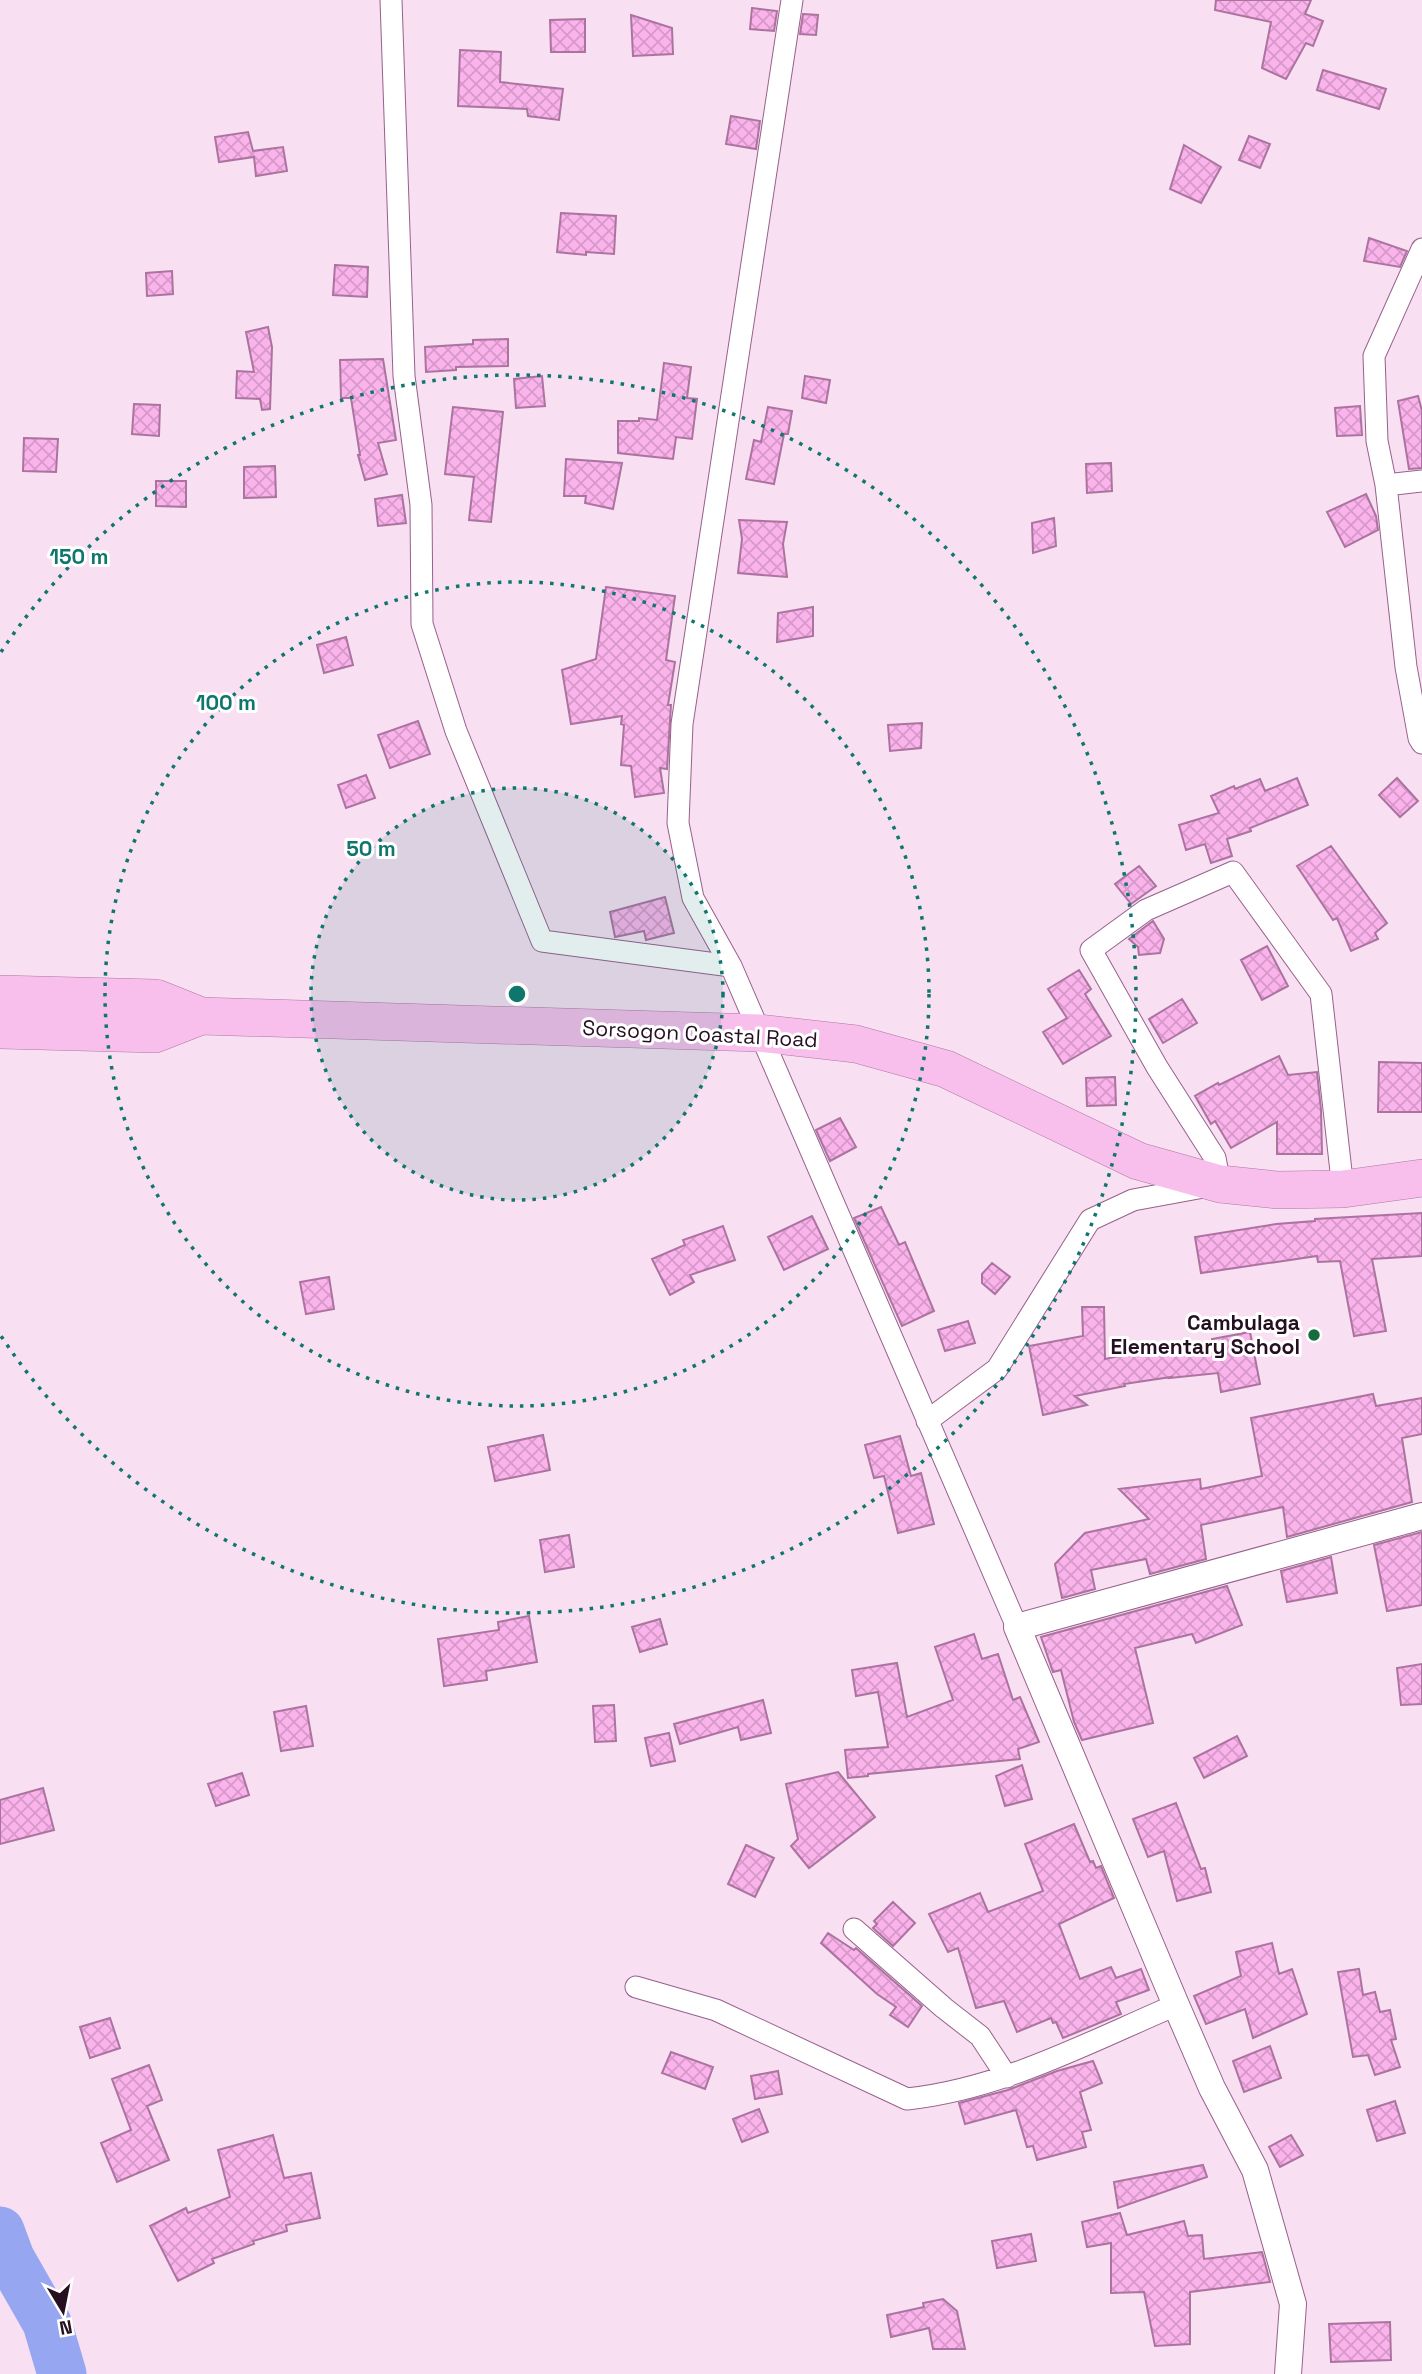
<svg xmlns="http://www.w3.org/2000/svg" width="1422" height="2374" viewBox="0 0 1422 2374" font-family="'Space Grotesk',sans-serif">
<style>
.lines{fill:none;stroke-linecap:round;stroke-linejoin:round}
.river{stroke:#96a6f0;stroke-width:49}
.building{fill:url(#building-cross-hatch);stroke:#ac73a0;stroke-width:2}
.minor-casing{stroke:#97608c;stroke-width:23}
.tertiary-casing{stroke:#97608c;stroke-width:28}
.trunk-casing{stroke:#ae77a2;stroke-width:38}
.minor{stroke:#fff;stroke-width:21}
.tertiary{stroke:#fff;stroke-width:26}
.trunk{stroke:#f8beec;stroke-width:37}
.ring{fill:none;stroke:#0f766e;stroke-width:3.5;stroke-dasharray:3.5 7}
.poi-dot{fill:#156c3e;stroke:#fff;stroke-width:2.5}
.labels{text-anchor:middle;stroke-width:6;stroke-linejoin:round;paint-order:stroke}
.street-label{font-size:21px;fill:#251021;stroke:#fff}
.poi-label{font-size:21px;font-weight:bold;fill:#251021;stroke:#fff;text-anchor:end}
.centre{fill:#0f766e;stroke:#fff;stroke-width:3.5}
.ring-label{font-size:21px;text-anchor:middle;font-weight:bold;fill:#0f766e;stroke:#fff;stroke-width:6;stroke-linejoin:round;paint-order:stroke}
</style>
<defs>
<pattern id="building-cross-hatch" width="8" height="8" patternUnits="userSpaceOnUse" patternTransform="scale(1.75)"><rect width="8" height="8" fill="#fbb3eb"/><path d="M0 0l8 8M0 8l8-8" fill="none" stroke="#d799c9"/></pattern>
</defs>
<rect width="100%" height="100%" fill="#f8dff2"/>
<g class="lines">
<path class="river" d="M 0,2231 L 10,2258 L 47,2323 L 62,2374"/>
</g>
<path class="building" d="M 1216,0 L 1311,0 L 1305,14 L 1323,21 L 1313,46 L 1306,43 L 1286,79 L 1262,68 L 1271,22 L 1215,10 Z
M 752,8 L 777,11 L 774,31 L 750,29 Z
M 803,14 L 818,15 L 816,35 L 800,34 Z
M 631,15 L 672,28 L 673,54 L 633,56 Z
M 585,19 L 585,52 L 551,52 L 550,20 Z
M 460,50 L 501,52 L 500,82 L 563,89 L 559,120 L 528,116 L 527,109 L 458,106 Z
M 1323,70 L 1386,89 L 1379,109 L 1317,90 Z
M 731,116 L 760,121 L 756,149 L 726,144 Z
M 248,132 L 253,151 L 283,147 L 287,171 L 256,176 L 254,157 L 219,162 L 215,137 Z
M 1249,136 L 1270,144 L 1260,168 L 1239,160 Z
M 1184,145 L 1221,167 L 1201,203 L 1170,189 Z
M 561,213 L 616,216 L 614,254 L 586,252 L 586,255 L 557,252 Z
M 1369,238 L 1407,251 L 1400,267 L 1364,261 Z
M 335,265 L 368,267 L 367,297 L 333,295 Z
M 172,271 L 173,294 L 147,296 L 146,273 Z
M 268,327 L 272,347 L 270,409 L 262,410 L 260,399 L 236,398 L 237,371 L 254,372 L 246,332 Z
M 508,339 L 508,366 L 456,367 L 456,370 L 426,372 L 425,347 L 473,344 L 473,340 Z
M 383,359 L 396,440 L 378,443 L 387,474 L 365,480 L 358,455 L 360,455 L 351,398 L 341,398 L 340,360 Z
M 664,363 L 691,367 L 687,398 L 697,399 L 692,439 L 676,437 L 673,459 L 618,453 L 618,421 L 639,421 L 639,418 L 657,420 Z
M 542,376 L 545,406 L 516,408 L 514,379 Z
M 805,376 L 830,380 L 826,403 L 802,398 Z
M 1418,396 L 1422,411 L 1422,468 L 1409,469 L 1398,401 Z
M 134,404 L 160,405 L 159,436 L 132,434 Z
M 1360,406 L 1362,435 L 1337,436 L 1335,408 Z
M 453,407 L 503,412 L 491,522 L 469,520 L 474,477 L 445,474 Z
M 768,407 L 792,411 L 788,434 L 784,434 L 774,484 L 746,479 L 754,440 L 761,442 Z
M 24,438 L 58,439 L 56,472 L 23,471 Z
M 566,459 L 622,463 L 613,509 L 585,503 L 586,496 L 564,496 Z
M 1111,463 L 1112,491 L 1087,493 L 1086,464 Z
M 275,466 L 276,497 L 244,498 L 244,467 Z
M 156,481 L 186,481 L 186,507 L 156,506 Z
M 1366,494 L 1376,516 L 1378,530 L 1345,547 L 1327,512 Z
M 402,495 L 406,523 L 378,526 L 375,499 Z
M 1054,518 L 1056,546 L 1033,553 L 1032,523 Z
M 739,520 L 787,522 L 783,544 L 787,577 L 738,573 L 742,539 Z
M 606,587 L 675,596 L 666,660 L 675,662 L 668,705 L 671,705 L 667,769 L 660,768 L 664,793 L 635,797 L 631,766 L 621,765 L 624,725 L 621,724 L 622,716 L 571,724 L 562,670 L 596,659 Z
M 813,607 L 813,636 L 777,642 L 778,613 Z
M 346,637 L 353,665 L 324,673 L 317,645 Z
M 418,721 L 430,754 L 390,768 L 378,735 Z
M 922,723 L 921,748 L 890,751 L 888,725 Z
M 366,775 L 375,798 L 346,808 L 338,785 Z
M 1297,778 L 1308,805 L 1250,828 L 1251,831 L 1227,839 L 1232,856 L 1211,863 L 1205,844 L 1186,850 L 1179,825 L 1219,813 L 1211,796 L 1234,786 L 1235,789 L 1260,779 L 1265,791 Z
M 1397,778 L 1418,801 L 1400,817 L 1379,795 Z
M 1331,846 L 1387,923 L 1375,933 L 1378,939 L 1351,951 L 1337,918 L 1333,920 L 1297,866 Z
M 1139,866 L 1156,886 L 1131,904 L 1115,884 Z
M 665,897 L 674,933 L 646,940 L 644,931 L 615,937 L 610,912 Z
M 1153,921 L 1164,939 L 1160,953 L 1139,955 L 1138,947 L 1129,939 Z
M 1267,946 L 1288,986 L 1262,1000 L 1241,960 Z
M 1079,970 L 1091,989 L 1085,994 L 1111,1036 L 1063,1064 L 1043,1032 L 1067,1018 L 1048,989 Z
M 1182,999 L 1197,1023 L 1163,1043 L 1149,1019 Z
M 1279,1056 L 1288,1075 L 1317,1072 L 1321,1110 L 1322,1154 L 1277,1154 L 1277,1122 L 1231,1148 L 1215,1121 L 1211,1124 L 1195,1096 L 1218,1083 L 1219,1085 Z
M 1379,1062 L 1422,1063 L 1422,1112 L 1378,1112 Z
M 1115,1077 L 1116,1105 L 1087,1106 L 1086,1078 Z
M 840,1118 L 856,1147 L 830,1161 L 816,1130 Z
M 881,1207 L 899,1245 L 905,1242 L 934,1311 L 902,1326 L 854,1218 Z
M 1422,1213 L 1422,1256 L 1372,1259 L 1386,1331 L 1354,1336 L 1340,1261 L 1318,1262 L 1317,1256 L 1201,1273 L 1195,1237 L 1276,1224 L 1315,1221 L 1315,1219 Z
M 812,1216 L 828,1249 L 784,1270 L 768,1237 Z
M 723,1226 L 735,1260 L 690,1275 L 694,1282 L 670,1295 L 652,1259 L 685,1245 L 683,1240 Z
M 992,1263 L 1010,1277 L 995,1294 L 982,1283 L 982,1274 Z
M 329,1277 L 334,1309 L 306,1314 L 300,1282 Z
M 1082,1307 L 1104,1307 L 1105,1359 L 1157,1348 L 1212,1341 L 1212,1339 L 1250,1332 L 1260,1384 L 1221,1392 L 1218,1373 L 1170,1378 L 1171,1377 L 1124,1384 L 1125,1386 L 1075,1396 L 1087,1405 L 1043,1415 L 1029,1346 L 1083,1336 Z
M 968,1321 L 975,1343 L 945,1351 L 938,1330 Z
M 1373,1394 L 1376,1406 L 1422,1398 L 1422,1434 L 1402,1438 L 1412,1502 L 1287,1537 L 1283,1507 L 1201,1525 L 1206,1559 L 1150,1574 L 1146,1559 L 1091,1570 L 1095,1589 L 1062,1598 L 1055,1564 L 1085,1533 L 1149,1519 L 1119,1489 L 1200,1479 L 1201,1489 L 1262,1476 L 1251,1418 Z
M 543,1435 L 550,1470 L 495,1481 L 488,1447 Z
M 900,1436 L 911,1476 L 921,1473 L 934,1524 L 898,1533 L 884,1476 L 874,1478 L 865,1445 Z
M 1422,1532 L 1422,1605 L 1387,1611 L 1374,1545 Z
M 569,1535 L 574,1567 L 545,1572 L 540,1540 Z
M 1331,1557 L 1337,1593 L 1287,1602 L 1281,1571 Z
M 1227,1586 L 1242,1625 L 1196,1643 L 1192,1634 L 1135,1648 L 1153,1723 L 1082,1740 L 1074,1722 L 1061,1670 L 1053,1672 L 1041,1637 Z
M 529,1616 L 537,1662 L 486,1671 L 487,1680 L 444,1686 L 438,1639 L 499,1630 L 498,1622 Z
M 660,1619 L 667,1644 L 640,1652 L 632,1627 Z
M 974,1634 L 982,1659 L 998,1654 L 1013,1700 L 1020,1697 L 1039,1742 L 1018,1749 L 1020,1759 L 868,1774 L 868,1776 L 848,1778 L 845,1750 L 888,1747 L 878,1692 L 856,1696 L 852,1670 L 897,1663 L 907,1717 L 953,1700 L 935,1647 Z
M 1422,1664 L 1422,1704 L 1401,1705 L 1397,1668 Z
M 763,1700 L 771,1733 L 741,1740 L 738,1727 L 680,1744 L 674,1724 Z
M 614,1705 L 616,1741 L 595,1742 L 593,1706 Z
M 306,1706 L 313,1746 L 281,1751 L 274,1712 Z
M 669,1733 L 675,1761 L 651,1766 L 645,1738 Z
M 1237,1736 L 1247,1756 L 1204,1778 L 1194,1758 Z
M 1022,1765 L 1032,1799 L 1005,1806 L 996,1776 Z
M 838,1772 L 875,1817 L 809,1868 L 791,1846 L 798,1839 L 786,1784 Z
M 242,1773 L 249,1795 L 216,1806 L 208,1784 Z
M 43,1788 L 54,1830 L 0,1844 L 0,1800 Z
M 1176,1803 L 1201,1869 L 1205,1868 L 1211,1892 L 1177,1901 L 1164,1851 L 1148,1857 L 1133,1819 Z
M 1074,1824 L 1090,1862 L 1093,1861 L 1096,1868 L 1101,1866 L 1114,1898 L 1059,1924 L 1080,1979 L 1111,1967 L 1116,1978 L 1141,1969 L 1149,1990 L 1116,2002 L 1121,2014 L 1063,2038 L 1056,2022 L 1053,2023 L 1051,2018 L 1017,2032 L 1004,2001 L 976,2008 L 958,1948 L 948,1952 L 929,1914 L 980,1893 L 988,1912 L 1043,1891 L 1025,1844 Z
M 746,1845 L 774,1858 L 755,1897 L 728,1884 Z
M 893,1902 L 915,1923 L 893,1946 L 873,1928 L 877,1924 L 874,1921 Z
M 828,1933 L 854,1950 L 856,1948 L 922,2006 L 908,2027 L 890,2015 L 896,2007 L 877,1994 L 821,1943 Z
M 1272,1943 L 1279,1974 L 1292,1969 L 1307,2014 L 1253,2038 L 1245,2009 L 1206,2024 L 1194,1996 L 1241,1976 L 1236,1952 Z
M 1359,1969 L 1363,1995 L 1375,1992 L 1380,2012 L 1390,2010 L 1396,2039 L 1391,2040 L 1400,2067 L 1375,2075 L 1368,2055 L 1353,2057 L 1338,1972 Z
M 110,2018 L 120,2048 L 90,2058 L 80,2027 Z
M 1270,2046 L 1281,2078 L 1244,2092 L 1233,2061 Z
M 671,2052 L 713,2067 L 705,2089 L 662,2073 Z
M 1093,2061 L 1102,2083 L 1080,2092 L 1091,2130 L 1082,2132 L 1086,2147 L 1037,2160 L 1033,2146 L 1027,2147 L 1016,2110 L 965,2124 L 959,2103 L 1008,2090 L 1057,2071 Z
M 149,2065 L 162,2100 L 147,2106 L 169,2160 L 117,2182 L 101,2143 L 131,2130 L 112,2079 Z
M 778,2071 L 782,2094 L 755,2099 L 751,2076 Z
M 1395,2101 L 1405,2133 L 1377,2141 L 1367,2110 Z
M 759,2109 L 768,2132 L 742,2142 L 733,2119 Z
M 273,2135 L 284,2178 L 311,2173 L 320,2218 L 286,2225 L 287,2231 L 253,2241 L 254,2244 L 212,2259 L 214,2263 L 178,2281 L 150,2226 L 186,2208 L 188,2213 L 230,2197 L 218,2150 Z
M 1291,2135 L 1303,2155 L 1280,2167 L 1269,2147 Z
M 1203,2165 L 1207,2177 L 1118,2208 L 1114,2182 Z
M 1120,2213 L 1127,2235 L 1184,2221 L 1188,2236 L 1202,2235 L 1204,2259 L 1262,2252 L 1270,2282 L 1190,2292 L 1190,2344 L 1155,2346 L 1144,2292 L 1111,2293 L 1111,2243 L 1087,2247 L 1082,2222 Z
M 1031,2234 L 1036,2261 L 997,2268 L 992,2241 Z
M 943,2299 L 957,2311 L 965,2349 L 933,2349 L 929,2328 L 891,2337 L 887,2315 L 924,2307 L 923,2303 Z
M 1390,2322 L 1391,2360 L 1331,2362 L 1329,2324 Z"/>
<g class="lines">
<g class="minor-casing">
<path id="minor" d="M 391,0 L 404,376 L 421,505 L 422,624 L 456,731 L 542,941 L 731,966
M 792,0 L 682,724 L 678,823 L 693,898 L 731,966 L 1017,1627
M 1422,249 L 1374,356 L 1377,441 L 1386,485 L 1406,667 L 1419,738 L 1422,743
M 1386,485 L 1422,481
M 927,1421 L 997,1369 L 1090,1220 L 1133,1200 L 1220,1184 L 1215,1158 L 1157,1067 L 1091,950 L 1146,910 L 1233,872 L 1321,994 L 1343,1189
M 854,1929 L 944,2008 L 980,2036 L 1007,2077
M 636,1987 L 716,2010 L 907,2099 C 1002,2089 1089,2042 1176,2005"/>
</g>
<g class="tertiary-casing">
<path id="tertiary" d="M 1288,2374 L 1293,2304 L 1255,2170 L 1212,2088 L 1176,2005 L 1017,1627 L 1422,1516"/>
</g>
<g class="trunk-casing">
<path id="trunk" d="M 0,994 L 156,998 L 201,1016 L 759,1033 L 856,1044 L 946,1069 L 1138,1161 L 1220,1184 L 1277,1190 L 1343,1189 L 1422,1178
M 0,1030 L 155,1034 L 201,1016"/>
</g>
<use href="#minor" class="minor"/>
<use href="#tertiary" class="tertiary"/>
<use href="#trunk" class="trunk"/>
</g>
<circle cx="517" cy="994" r="206" fill="#0f766e" fill-opacity=".12"/>
<g class="ring">
<circle cx="517" cy="994" r="206"/>
<circle cx="517" cy="994" r="412"/>
<path d="M1 652A619 619 0 1 1 1 1336"/>
</g>
<circle class="poi-dot" cx="1314" cy="1335" r="7"/>
<g class="labels">
<g class="street-label">
<text transform="translate(700 1034) rotate(3)" y="7">Sorsogon Coastal Road</text>
</g>
<g class="poi-label">
<text x="1300" y="1330">Cambulaga<tspan x="1300" dy="24">Elementary School</tspan></text>
</g>
</g>
<circle cx="517" cy="994" r="10" class="centre"/>
<g class="ring-label">
<text x="79" y="564">150 m</text>
<text x="226" y="710">100 m</text>
<text x="371" y="856">50 m</text>
</g>
<g transform="translate(63 2311) rotate(170)" stroke="#ffffff" stroke-width="5" paint-order="stroke">
<path d="M0-5L12 26L0 18L-12 26Z" fill="#251021"/>
<text y="-10" font-size="19" font-weight="bold" text-anchor="middle" fill="#251021">N</text>
</g>
</svg>
